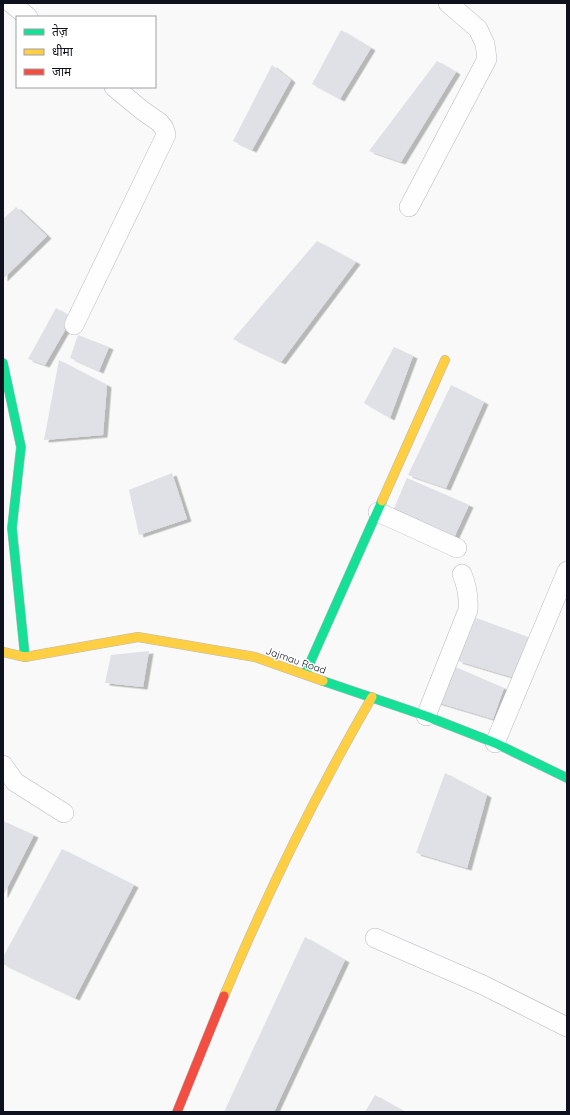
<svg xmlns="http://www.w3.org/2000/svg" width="570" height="1115" viewBox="0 0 570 1115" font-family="Quicksand,'Noto Sans Devanagari',sans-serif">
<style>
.building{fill:#dfe1e7;filter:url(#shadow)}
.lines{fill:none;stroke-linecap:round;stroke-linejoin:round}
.street-casing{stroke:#b7b9bf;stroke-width:20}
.fast-casing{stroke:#b7b9bf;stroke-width:10}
.slow-casing{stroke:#b7b9bf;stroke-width:10}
.jam-casing{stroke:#b7b9bf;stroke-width:10}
.street{stroke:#fefefe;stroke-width:19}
.fast{stroke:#16e098;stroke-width:9}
.slow{stroke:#ffcf43;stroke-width:9}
.jam{stroke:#f24e42;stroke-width:9}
.labels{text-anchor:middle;stroke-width:3;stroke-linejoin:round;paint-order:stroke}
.street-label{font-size:10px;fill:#0f121e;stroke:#fff}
</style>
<defs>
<filter id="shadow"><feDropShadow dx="4.5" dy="2.5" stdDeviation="0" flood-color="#0004"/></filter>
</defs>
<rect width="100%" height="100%" fill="#f9f9f9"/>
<path class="building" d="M 341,30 L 371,48 L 340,99 L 312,84 Z
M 437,61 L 456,72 L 401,162 L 369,151 Z
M 272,65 L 291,80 L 252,150 L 233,141 Z
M 16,207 L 47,236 L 3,279 L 3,219 Z
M 317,241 L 356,262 L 281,362 L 233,339 Z
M 56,308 L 72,318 L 45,365 L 28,359 Z
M 78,335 L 109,347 L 99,371 L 70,358 Z
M 394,347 L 413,356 L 390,418 L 364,403 Z
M 59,360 L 107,385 L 103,435 L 44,440 Z
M 451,385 L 484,402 L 446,488 L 408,475 Z
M 172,473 L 187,519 L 139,535 L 129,490 Z
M 407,478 L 469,505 L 452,542 L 391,515 Z
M 476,618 L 534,639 L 515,678 L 458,661 Z
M 149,651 L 143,687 L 105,683 L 111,655 Z
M 453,666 L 504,688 L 493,719 L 436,702 Z
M 445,773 L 487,795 L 467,868 L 416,853 Z
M 3,821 L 34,835 L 3,896 Z
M 62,849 L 134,885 L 75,998 L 3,964 L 3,957 Z
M 305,937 L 345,960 L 274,1112 L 224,1112 Z
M 375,1095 L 405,1112 L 365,1112 Z"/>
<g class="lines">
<g class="street-casing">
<path id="street" d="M 11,3 L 28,17
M 409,207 L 487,59 L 485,44 L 478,29 L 448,3
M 74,325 L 166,135 L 164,128 L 159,122 L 143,111 L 114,87
M 378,512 L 457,548
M 426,716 L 468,610 C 469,597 467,586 462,574
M 495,743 L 567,571
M 3,765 L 15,782 L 64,813
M 375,938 L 483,985 L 567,1027"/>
</g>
<g class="fast-casing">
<path id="fast" d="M 3,363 L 21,447 L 12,528 L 25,657
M 305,674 L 382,501
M 323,681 L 426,716 L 495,743 L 567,778"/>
</g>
<g class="slow-casing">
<path id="slow" d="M 382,501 L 445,360
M 3,652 L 25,657 L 138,637 L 255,657 L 323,681
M 224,996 C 267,893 316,794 372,697"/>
</g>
<g class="jam-casing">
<path id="jam" d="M 177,1112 L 224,996"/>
</g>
<use href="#street" class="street"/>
<use href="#fast" class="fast"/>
<use href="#slow" class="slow"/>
<use href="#jam" class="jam"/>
</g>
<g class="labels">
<g class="street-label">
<text transform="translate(296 660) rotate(19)" y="4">Jajmau Road</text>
</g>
</g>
<rect width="570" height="1115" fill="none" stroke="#0f121e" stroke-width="8"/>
<rect x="16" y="16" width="140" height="72" fill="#ffffff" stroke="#9fa0a5"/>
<rect x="24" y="29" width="20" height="6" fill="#16e098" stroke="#9fa0a5"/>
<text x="52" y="36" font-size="12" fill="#0f121e">तेज़</text>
<rect x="24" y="49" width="20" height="6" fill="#ffcf43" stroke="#9fa0a5"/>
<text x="52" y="56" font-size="12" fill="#0f121e">धीमा</text>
<rect x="24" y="69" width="20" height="6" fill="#f24e42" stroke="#9fa0a5"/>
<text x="52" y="76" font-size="12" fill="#0f121e">जाम</text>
</svg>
